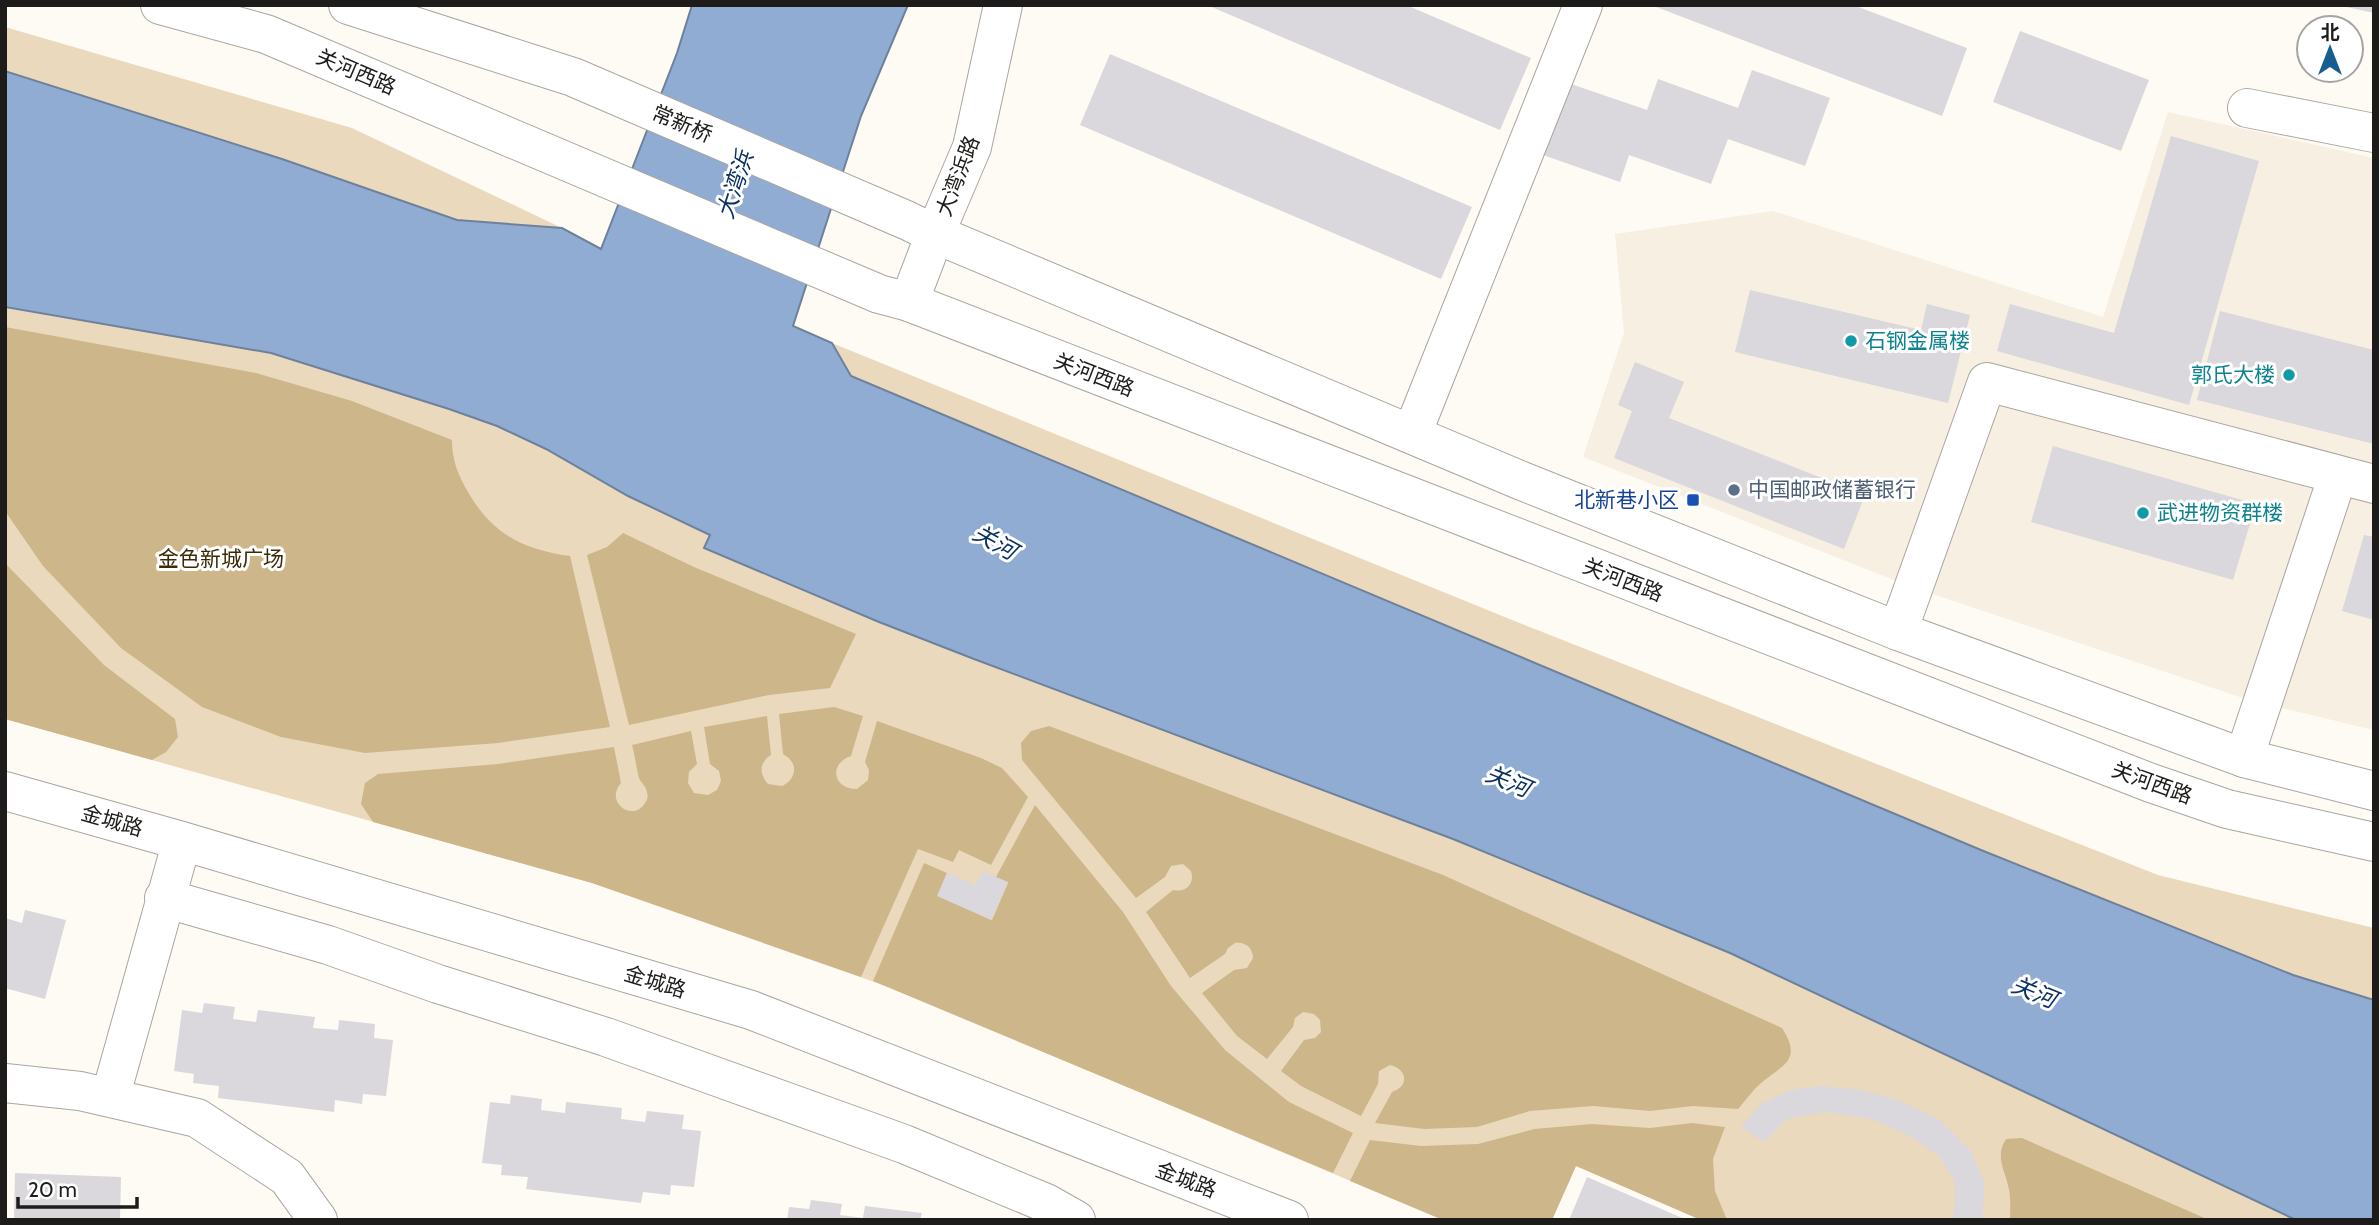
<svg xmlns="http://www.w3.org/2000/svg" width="2379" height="1225" viewBox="0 0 2379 1225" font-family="Cabin,'Noto Sans SC',sans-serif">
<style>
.built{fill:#f6efe2}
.green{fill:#ead9bd}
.forest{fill:#ceb68b}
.water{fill:#90acd2;stroke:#6e819b;stroke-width:2}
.building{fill:#dad7dd}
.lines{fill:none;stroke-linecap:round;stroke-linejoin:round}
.minor-casing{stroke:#a9a6a1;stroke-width:40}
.major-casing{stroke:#a9a6a1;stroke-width:40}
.minor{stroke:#fff;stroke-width:38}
.major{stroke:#fff;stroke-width:38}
.culture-dot{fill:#0f9aa8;stroke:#fff;stroke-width:2.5}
.service-dot{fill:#5c6f8a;stroke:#fff;stroke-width:2.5}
.transit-dot{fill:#1a4fb4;stroke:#fff;stroke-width:2.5}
.labels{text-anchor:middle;stroke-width:6;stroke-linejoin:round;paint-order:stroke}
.street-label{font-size:21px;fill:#1e1c1a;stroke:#fff}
.culture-label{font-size:21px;fill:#0d838f;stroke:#fff;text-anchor:start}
.service-label{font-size:21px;fill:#4e5e75;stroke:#fff;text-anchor:start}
.transit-label{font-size:21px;fill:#164399;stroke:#fff;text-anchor:end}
.park-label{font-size:21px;fill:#3c2a06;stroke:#fff}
.water-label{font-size:23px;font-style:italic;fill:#0a3261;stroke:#fff}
</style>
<rect width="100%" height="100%" fill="#fefbf4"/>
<path class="built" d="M 2168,112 L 2374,158 L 2374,730 L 2252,701 L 1909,586 L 1583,457 L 1624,333 L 1615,234 L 1773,211 L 2103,317 Z"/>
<path class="green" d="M 5,27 L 352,128 L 562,228 L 457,220 L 282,159 L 5,71 Z
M 5,307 L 271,353 L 449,409 L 497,426 L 546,449 L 628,496 L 710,535 L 705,548 L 879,622 L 974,659 L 1453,839 L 1730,953 L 2296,1220 L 1701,1220 L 1576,1166 L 1552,1220 L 1443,1220 L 897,990 L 592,883 L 5,719 Z
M 832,343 L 1517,622 L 2158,875 L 2374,928 L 2374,1000 L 2293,975 L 1981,850 L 851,376 Z"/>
<path class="forest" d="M 5,327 L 256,373 L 352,401 L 452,440 C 452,460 458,475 468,492 C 492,534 524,550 570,556 L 610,727 L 498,743 L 365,753 L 281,737 L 202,707 L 121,648 L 43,566 L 5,511 Z
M 623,533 L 694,567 L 856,634 L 830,688 L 769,695 L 629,725 L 587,555 L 607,547 Z
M 5,563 L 104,665 L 175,719 L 178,737 L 166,752 L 152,760 L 5,719 Z
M 834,707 L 863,716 L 851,756 C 828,764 833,789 857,789 L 868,780 L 869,770 L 865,762 L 877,721 L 981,758 L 1002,768 L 1028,797 L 991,865 L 959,850 L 953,862 L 918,849 L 861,977 L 592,883 L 373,822 L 361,804 L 365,783 L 378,774 L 498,764 L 614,747 L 621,783 C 604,802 633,823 645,803 C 648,799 648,797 647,792 C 646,786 641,783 639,778 C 636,767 635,755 632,745 L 691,731 L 697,764 L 689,772 L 688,783 L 694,793 L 708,795 L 717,790 L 721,781 L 719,771 L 710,764 L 704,727 L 767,716 L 771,755 C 759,763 759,773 768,784 L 782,786 C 798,778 798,762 783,754 L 779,714 Z
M 1049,726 L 1443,875 L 1782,1028 C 1803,1061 1783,1064 1760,1084 C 1752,1091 1745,1101 1738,1109 L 1693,1106 L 1650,1111 L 1593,1106 L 1530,1111 L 1477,1127 L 1424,1129 L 1375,1123 L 1392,1092 C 1409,1087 1408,1069 1390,1065 L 1379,1071 L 1378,1084 L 1361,1116 L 1301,1086 L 1281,1071 L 1304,1040 L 1315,1038 L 1321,1032 L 1320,1020 L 1314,1014 L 1303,1012 L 1295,1018 L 1293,1027 L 1267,1059 L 1237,1036 L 1202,993 L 1234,970 L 1247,968 L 1253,958 C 1253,948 1245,941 1235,943 L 1228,948 L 1225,954 L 1190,978 L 1146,912 L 1173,890 C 1186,893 1195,884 1191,871 L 1183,864 L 1171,866 L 1165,877 L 1136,898 L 1022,760 L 1021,743 L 1031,731 Z
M 1035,805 L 1123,912 L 1171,986 L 1225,1050 L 1289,1102 L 1353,1133 L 1333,1173 L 873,981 L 924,863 L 947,873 L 938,895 L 992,920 L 1008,883 L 996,877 Z
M 1692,1123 L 1725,1127 L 1713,1159 L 1715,1191 L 1727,1220 L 1701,1220 L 1576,1166 L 1552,1220 L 1443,1220 L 1350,1181 L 1370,1140 L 1421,1146 L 1478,1144 L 1534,1129 L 1592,1124 L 1650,1128 Z
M 2022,1138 L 2209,1220 L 2010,1220 C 2010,1210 2011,1199 2009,1190 C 2006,1171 1994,1157 2006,1139 Z"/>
<path class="water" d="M 692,5 L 908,5 L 861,116 L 793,326 L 832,343 L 851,376 L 1981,850 L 2293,975 L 2374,1000 L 2374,1220 L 2296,1220 L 1730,953 L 1453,839 L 974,659 L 879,622 L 704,548 L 710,535 L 628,496 L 546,449 L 497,426 L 449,409 L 271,353 L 5,307 L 5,71 L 282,159 L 457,220 L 562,228 L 601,249 L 677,53 Z"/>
<path class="building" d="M 1207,5 L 1406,5 L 1531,58 L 1500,130 Z
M 1651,5 L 1853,5 L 1967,48 L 1942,116 Z
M 2342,5 L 2374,5 L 2374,13 L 2342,6 Z
M 2020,31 L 2149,80 L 2121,151 L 1993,102 Z
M 1110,54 L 1472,207 L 1441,279 L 1080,125 Z
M 1752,70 L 1830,98 L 1805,166 L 1728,139 L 1711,184 L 1629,155 L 1620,182 L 1543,155 L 1568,83 L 1647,110 L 1658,79 L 1738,108 Z
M 2171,136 L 2259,161 L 2189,405 L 1997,351 L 2010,304 L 2114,333 Z
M 1750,290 L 1921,330 L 1927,304 L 1970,315 L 1948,403 L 1735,352 Z
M 2220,311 L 2374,350 L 2374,444 L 2197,400 Z
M 1635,362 L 1684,382 L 1669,418 L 1865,495 L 1844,549 L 1614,458 L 1632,411 L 1618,405 Z
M 2053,446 L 2256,504 L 2233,580 L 2031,522 Z
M 2364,535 L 2374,537 L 2374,620 L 2342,611 Z
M 982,871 L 1008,882 L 991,920 L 937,896 L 947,873 L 976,885 Z
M 25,910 L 66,920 L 45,999 L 5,988 L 5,918 L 22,923 Z
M 204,1003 L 235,1007 L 233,1019 L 256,1022 L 258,1010 L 315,1017 L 313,1028 L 338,1030 L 339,1020 L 375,1024 L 374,1038 L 393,1040 L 386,1096 L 363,1094 L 362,1104 L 335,1100 L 334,1112 L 218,1098 L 219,1086 L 193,1083 L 194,1074 L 174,1071 L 182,1010 L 202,1013 Z
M 1822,1086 L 1861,1090 L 1898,1100 L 1940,1120 L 1970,1150 L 1985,1183 L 1982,1220 L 1951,1220 L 1955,1208 L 1955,1181 L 1939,1156 L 1910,1136 L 1871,1119 L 1825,1112 L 1787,1119 L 1764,1142 L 1741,1127 L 1761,1104 L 1790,1090 Z
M 511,1095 L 542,1099 L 541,1110 L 565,1113 L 566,1102 L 622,1108 L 621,1119 L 645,1122 L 647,1111 L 684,1115 L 682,1129 L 701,1131 L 694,1187 L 671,1185 L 670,1195 L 643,1192 L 641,1203 L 526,1189 L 528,1177 L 501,1175 L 502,1165 L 482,1163 L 490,1102 L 510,1104 Z
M 15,1173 L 121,1177 L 120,1220 L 14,1220 Z
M 1587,1177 L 1687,1220 L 1569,1220 Z
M 811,1200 L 842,1204 L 840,1215 L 863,1218 L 865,1206 L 922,1213 L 920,1220 L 787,1220 L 789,1207 L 809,1209 Z"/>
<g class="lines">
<g class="minor-casing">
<path id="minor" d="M 2247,108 L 2374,133
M 909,302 L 935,234 L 972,147 L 1003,5
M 1412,434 L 1583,5
M 1898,631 L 1987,382 L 2374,484
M 2244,758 L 2338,475
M 5,791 L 182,841 L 751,1010 L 1289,1220
M 164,898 L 328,945 L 438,984 L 606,1037 L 904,1144 L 1046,1203 L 1076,1220
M 5,1083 L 80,1091 L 197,1118 L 287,1177 L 318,1220
M 110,1098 L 182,841"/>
</g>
<g class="major-casing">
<path id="major" d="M 160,5 L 266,34 L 879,294 L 909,302 L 2151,783 L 2227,809 L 2374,842
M 348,5 L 573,77 L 906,220 L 935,234 L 1522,481 L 1898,631 L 2244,758 L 2374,791"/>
</g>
<use href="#minor" class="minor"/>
<use href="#major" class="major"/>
</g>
<g class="culture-dot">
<circle cx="1851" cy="341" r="7"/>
<circle cx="2289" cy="375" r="7"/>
<circle cx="2143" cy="513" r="7"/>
</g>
<circle class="service-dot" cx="1734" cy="490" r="7"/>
<rect class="transit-dot" x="1686" y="493" width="14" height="14" rx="3.5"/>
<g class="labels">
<g class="street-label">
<text transform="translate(356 72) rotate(23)" y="7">关河西路</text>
<text transform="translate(682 124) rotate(23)" y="7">常新桥</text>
<text transform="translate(958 176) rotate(-69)" y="7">大湾浜路</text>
<text transform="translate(1094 375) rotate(21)" y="7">关河西路</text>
<text transform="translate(1623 580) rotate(21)" y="7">关河西路</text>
<text transform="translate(2152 783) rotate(20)" y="7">关河西路</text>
<text transform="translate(112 821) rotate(16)" y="7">金城路</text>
<text transform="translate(655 982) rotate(17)" y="7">金城路</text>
<text transform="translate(1186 1180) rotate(21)" y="7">金城路</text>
</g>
<g class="culture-label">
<text x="1865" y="348">石钢金属楼</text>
<text x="2275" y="382" text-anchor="end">郭氏大楼</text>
<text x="2157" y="520">武进物资群楼</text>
</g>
<g class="service-label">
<text x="1748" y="497">中国邮政储蓄银行</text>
</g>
<g class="transit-label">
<text x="1679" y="507">北新巷小区</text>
</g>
<g class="park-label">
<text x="221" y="566">金色新城广场</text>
</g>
<g class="water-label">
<text transform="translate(735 185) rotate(-72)" y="8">大湾浜</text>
<text transform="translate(995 542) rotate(29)" y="8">关河</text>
<text transform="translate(1508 781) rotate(22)" y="8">关河</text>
<text transform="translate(2034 992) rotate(22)" y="8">关河</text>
</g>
</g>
<rect width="2379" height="1225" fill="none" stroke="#1e1c1a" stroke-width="14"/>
<g transform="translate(2330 49)"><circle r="33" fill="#ffffff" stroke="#a5a4a3" stroke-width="2"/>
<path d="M0-5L12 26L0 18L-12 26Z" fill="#165d91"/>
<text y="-10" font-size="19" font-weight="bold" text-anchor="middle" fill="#1e1c1a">北</text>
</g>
<path d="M18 1197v10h119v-10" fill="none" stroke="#1e1c1a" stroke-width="3.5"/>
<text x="28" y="1197" font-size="21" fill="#1e1c1a" stroke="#ffffff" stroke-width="5" paint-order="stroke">20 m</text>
</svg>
